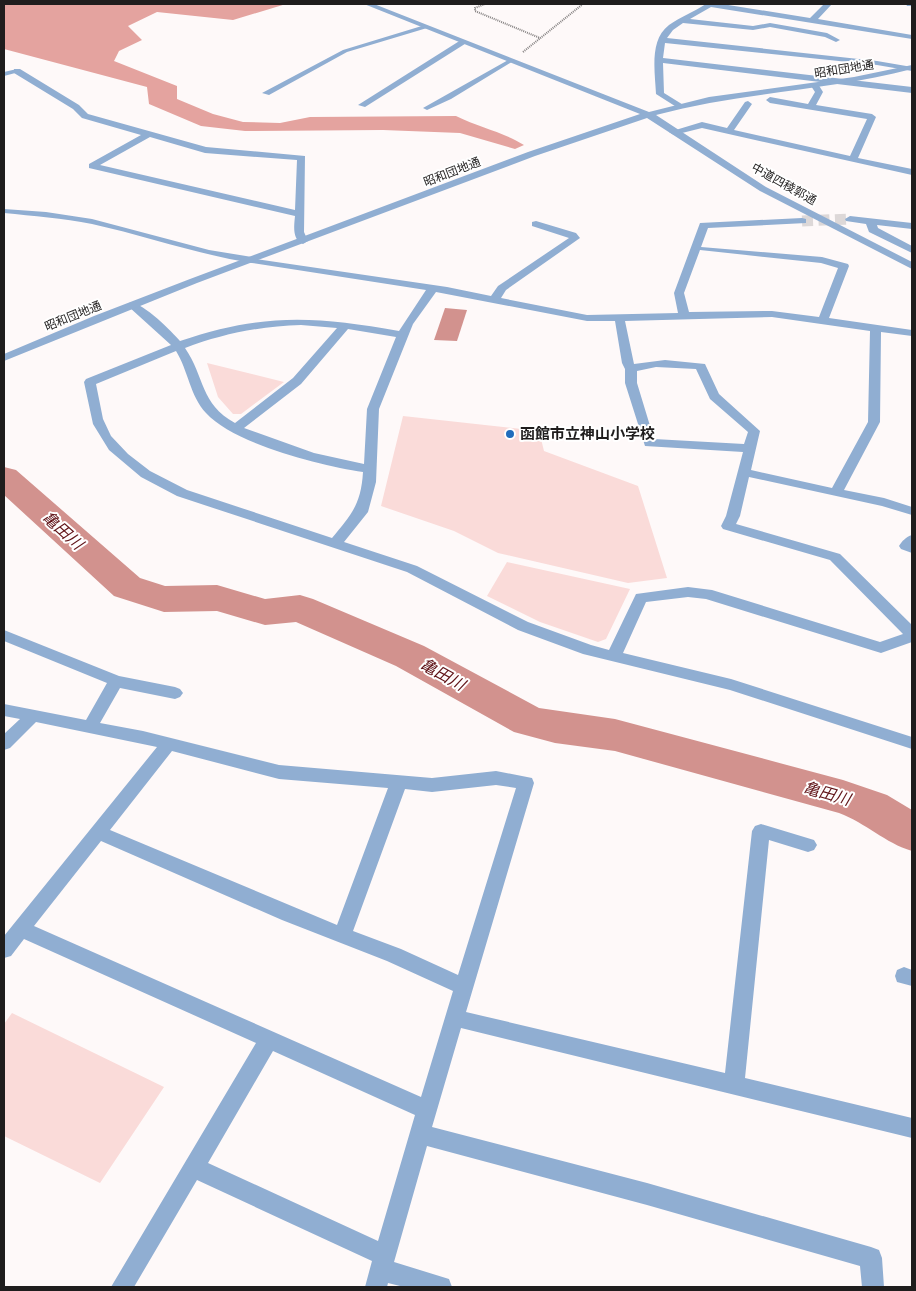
<svg xmlns="http://www.w3.org/2000/svg" width="916" height="1291" viewBox="0 0 916 1291" font-family="Manrope,'Noto Sans JP',sans-serif">
<style>
.green{fill:#fadbd9}
.forest{fill:#e4a39f}
.water{fill:#d2928e}
.lines{fill:none;stroke-linecap:round;stroke-linejoin:round}
.river{fill:#d2928e;fill-rule:evenodd}
.minor-tunnel{stroke:#ddd8d8;stroke-width:11;stroke-dasharray:11 5.5;stroke-linecap:butt}
.path{stroke:#848181;stroke-width:2;stroke-dasharray:1 1;stroke-linecap:butt}
.service{fill:#90aed2;fill-rule:evenodd}
.minor{fill:#90aed2;fill-rule:evenodd}
.tertiary{fill:#90aed2;fill-rule:evenodd}
.poi-dot{fill:#216dbc;stroke:#fff;stroke-width:2}
.labels{text-anchor:middle;stroke-width:4;stroke-linejoin:round;paint-order:stroke}
.far-street-label{font-size:12px;fill:#1f1d1d;stroke:#fff}
.poi-label{font-size:15px;font-weight:bold;fill:#1f1d1d;stroke:#fff;text-anchor:start}
.water-label{font-size:16px;font-style:italic;fill:#611418;stroke:#fff}
</style>
<rect width="100%" height="100%" fill="#fef9f9"/>
<path class="green" d="M 207,363 L 284,382 L 241,414 L 233,414 L 218,397 Z
M 403,416 L 539,431 L 544,451 L 638,486 L 667,578 L 628,583 L 498,553 L 454,531 L 381,506 Z
M 507,562 L 630,589 L 606,639 L 598,642 L 540,622 L 487,596 Z
M 12,1013 L 164,1087 L 100,1183 L 4,1136 L 4,1024 Z"/>
<path class="forest" d="M 4,4 L 286,4 L 233,20 L 157,12 L 128,26 L 142,40 L 119,51 L 114,61 L 177,86 L 177,99 L 213,114 L 243,122 L 280,123 L 310,117 L 456,116 C 480,128 501,131 524,145 L 515,149 L 460,133 L 383,130 L 245,131 L 201,126 L 149,104 L 147,87 L 4,49 Z"/>
<path class="water" d="M 445,308 L 467,310 L 457,341 L 434,340 Z"/>
<g class="lines">
<path class="river" d="M 4,467 L 16,470 L 140,578 L 165,586 L 217,585 L 265,599 L 300,595 L 313,599 L 424,646 L 539,708 L 615,719 L 843,780 L 887,795 L 912,810 L 912,851 C 885,843 866,823 839,813 L 615,751 L 555,743 L 514,732 L 396,666 L 296,622 L 265,625 L 217,611 L 164,612 L 114,596 L 4,495 Z"/>
<path class="minor-tunnel" d="M 802,221 L 850,219"/>
<path class="path" d="M 485,4 L 475,8 L 475,11 L 540,38
M 523,52 L 583,4"/>
<path class="service" d="M 425,25 L 428,27 L 427,28 L 347,52 L 269,95 L 262,93 L 343,50 Z
M 510,59 L 515,60 L 451,99 L 427,110 L 423,108 Z
M 17,69 L 20,71 L 19,72 L 4,76 L 4,72 Z
M 4,209 L 46,212 L 92,219 L 209,250 L 252,257 L 256,260 L 252,263 C 196,254 146,236 92,224 C 63,218 33,216 4,213 Z"/>
<path class="minor" d="M 706,4 L 722,4 L 810,18 L 824,4 L 832,4 L 818,19 L 912,35 L 912,39 L 711,7 L 690,19 L 753,26 L 770,23 L 827,33 L 840,40 L 836,42 L 825,37 L 770,27 L 753,30 L 683,23 L 673,30 L 667,38 L 877,61 L 912,67 L 912,71 L 877,65 L 665,43 L 663,58 L 912,87 L 912,93 L 663,63 L 664,93 L 685,106 L 678,108 L 656,94 C 655,72 649,40 669,25 C 680,17 694,12 706,4 Z
M 906,4 L 912,4 L 912,6 L 907,6 Z
M 461,40 L 468,42 L 365,107 L 358,105 Z
M 14,69 L 20,69 L 79,105 L 88,114 L 206,147 L 305,156 L 304,232 L 308,241 L 303,244 C 292,240 294,226 295,216 L 89,168 L 89,164 L 141,135 L 82,118 L 73,109 L 14,73 ZM 150,137 L 205,153 L 297,160 L 295,210 L 100,165 Z
M 815,83 L 818,84 L 823,92 L 816,105 L 872,114 L 876,117 L 858,158 L 912,169 L 912,175 L 702,128 L 674,135 L 669,132 L 702,122 L 727,128 L 745,102 L 748,101 L 752,104 L 734,130 L 850,156 L 867,119 L 770,103 L 766,100 L 770,97 L 808,104 L 815,92 L 811,86 Z
M 850,216 L 912,223 L 912,229 L 877,225 L 878,228 L 912,246 L 912,253 L 869,232 L 866,224 L 846,221 L 845,219 Z
M 802,218 L 806,219 L 806,223 L 708,228 L 701,247 L 822,257 L 848,264 L 849,266 L 829,318 L 912,330 L 912,336 L 881,332 L 880,422 L 844,490 L 884,498 L 912,507 L 912,515 L 882,506 L 749,477 L 740,516 L 736,524 L 840,554 L 912,625 L 912,642 L 881,653 L 706,599 L 688,597 L 646,602 L 623,653 L 731,679 L 912,737 L 912,749 L 730,690 L 583,654 L 518,630 L 407,572 L 177,496 L 141,477 L 109,450 L 93,424 L 84,382 L 86,379 L 171,345 L 129,307 L 127,305 L 129,303 C 141,300 172,332 180,341 C 263,313 314,316 399,331 L 426,290 L 252,263 L 248,262 L 247,260 L 248,258 L 447,287 L 491,296 L 498,286 L 569,238 L 532,226 L 532,222 L 536,221 L 576,233 L 580,238 L 506,290 L 501,298 L 587,315 L 678,313 L 674,293 L 700,223 ZM 700,250 L 821,263 L 838,268 L 819,317 L 772,311 L 689,312 L 684,293 ZM 436,292 L 587,321 L 615,321 L 622,363 L 625,369 L 625,383 L 645,446 L 743,452 L 726,516 L 721,526 L 723,529 L 830,560 L 903,634 L 880,642 L 712,590 L 688,587 L 636,594 L 609,650 L 591,645 L 528,622 L 417,566 L 344,542 L 368,512 L 376,482 L 379,409 L 413,324 ZM 772,317 L 870,331 L 868,422 L 832,488 L 751,470 L 760,431 L 719,394 L 705,364 L 665,360 L 634,364 L 625,321 ZM 301,325 L 337,328 L 293,378 L 235,423 C 200,404 205,377 185,348 C 222,334 261,326 301,325 ZM 348,329 L 396,337 L 367,409 L 364,464 L 314,453 L 244,428 L 301,384 ZM 176,351 C 188,370 190,396 206,413 C 234,444 322,466 363,472 C 361,504 352,514 332,538 L 187,490 L 150,471 L 128,454 L 111,436 L 103,419 L 96,384 ZM 656,367 L 696,369 L 710,399 L 748,432 L 744,444 L 654,439 L 637,383 L 637,371 Z
M 912,535 L 912,553 L 901,549 L 899,546 C 902,541 906,537 912,535 Z
M 4,630 L 119,676 L 175,687 L 180,689 L 183,693 L 180,697 L 175,699 L 120,688 L 100,723 L 143,731 L 279,765 L 432,778 L 496,771 L 532,778 L 534,783 L 466,1012 L 725,1073 L 752,831 L 755,826 L 761,824 L 814,840 L 817,845 L 814,850 L 808,852 L 769,840 L 745,1078 L 912,1118 L 912,1138 L 461,1028 L 432,1127 L 647,1183 L 871,1247 L 879,1250 L 882,1258 L 884,1287 L 862,1287 L 860,1266 L 647,1205 L 427,1146 L 394,1262 L 449,1279 L 452,1287 L 404,1287 L 388,1283 L 387,1287 L 365,1287 L 372,1261 L 197,1180 L 134,1287 L 111,1287 L 256,1043 L 24,939 L 11,956 L 4,958 L 4,936 L 157,747 L 36,722 L 10,748 L 4,750 L 4,734 L 20,719 L 4,716 L 4,704 L 86,720 L 107,683 L 4,641 ZM 172,751 L 279,779 L 388,788 L 337,925 L 110,830 ZM 496,785 L 516,788 L 458,975 L 401,949 L 353,931 L 405,789 L 432,792 ZM 101,841 L 282,920 L 387,961 L 453,991 L 421,1097 L 34,926 ZM 273,1051 L 415,1115 L 378,1241 L 208,1163 Z
M 904,967 L 912,970 L 912,986 L 897,982 L 895,976 L 897,970 Z"/>
<path class="tertiary" d="M 364,4 L 374,4 L 649,112 L 709,97 L 854,77 L 912,65 L 912,69 C 828,91 740,92 656,115 L 766,187 L 912,262 L 912,269 L 760,191 L 647,118 L 535,156 L 197,283 L 4,361 L 4,354 L 94,316 L 190,279 L 528,152 L 640,114 Z"/>
</g>
<circle class="poi-dot" cx="510" cy="434" r="5"/>
<g class="labels">
<g class="far-street-label">
<text transform="translate(844 69) rotate(-9)" y="4">昭和団地通</text>
<text transform="translate(452 172) rotate(-21)" y="4">昭和団地通</text>
<text transform="translate(784 184) rotate(29)" y="4">中道四稜郭通</text>
<text transform="translate(73 316) rotate(-22)" y="4">昭和団地通</text>
</g>
<g class="poi-label">
<text x="520" y="439">函館市立神山小学校</text>
</g>
<g class="water-label">
<text transform="translate(63 530) rotate(42)" y="6">亀田川</text>
<text transform="translate(443 674) rotate(29)" y="6">亀田川</text>
<text transform="translate(827 793) rotate(16)" y="6">亀田川</text>
</g>
</g>
<rect width="916" height="1291" fill="none" stroke="#1f1d1d" stroke-width="10"/>
</svg>
